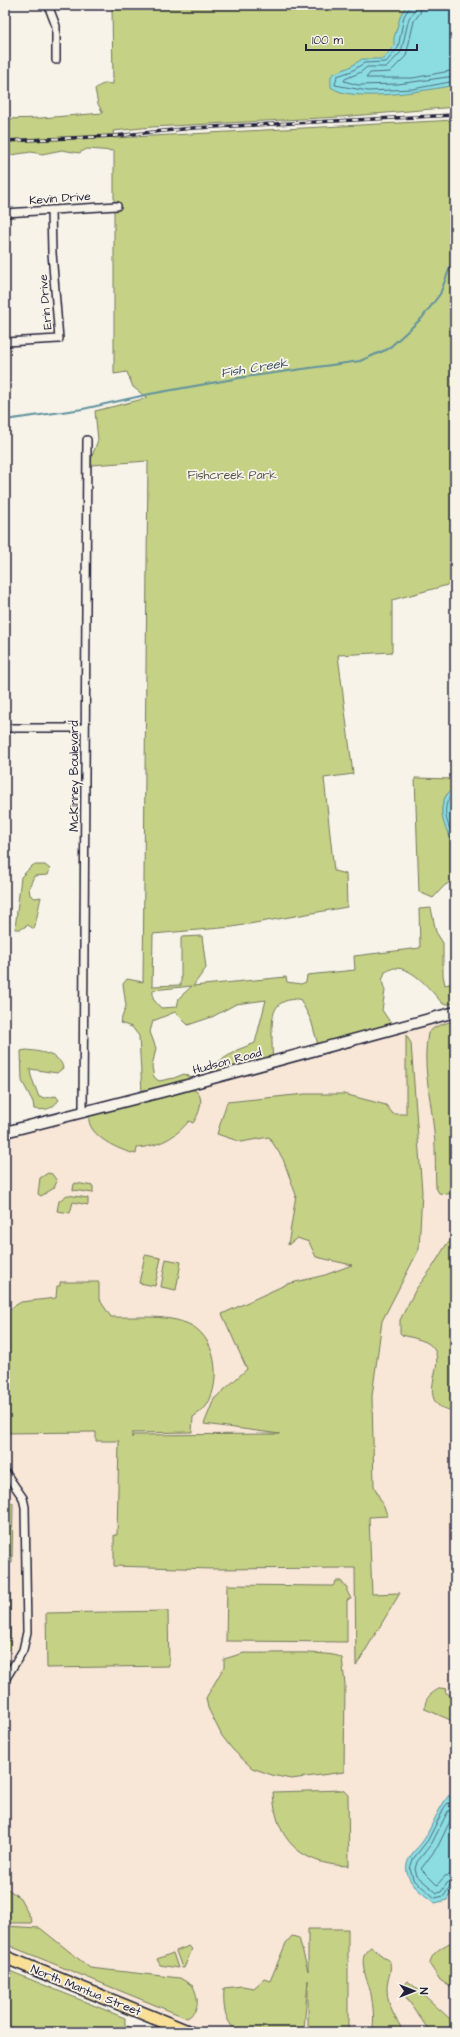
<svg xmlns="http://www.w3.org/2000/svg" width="460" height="2037" viewBox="0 0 460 2037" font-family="'Architects Daughter',sans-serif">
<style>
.built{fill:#f8e6d6}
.green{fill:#c5d184;stroke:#747a60;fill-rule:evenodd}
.water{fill:#8bdde2;stroke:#61929f}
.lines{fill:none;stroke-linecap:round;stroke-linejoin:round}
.shore{stroke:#4c6d7e;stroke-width:1}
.stream{stroke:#61929f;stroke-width:2}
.street-casing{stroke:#22223b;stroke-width:10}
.secondary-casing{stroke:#22223b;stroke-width:13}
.primary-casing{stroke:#22223b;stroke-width:15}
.street{stroke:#f7f3e8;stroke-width:7}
.secondary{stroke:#f7f3e8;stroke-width:10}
.primary{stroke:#fadf96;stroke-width:12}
.rail-casing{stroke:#22223b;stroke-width:3.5}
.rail{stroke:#f7f3e8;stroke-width:2;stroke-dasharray:6;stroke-linecap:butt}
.labels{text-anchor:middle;stroke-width:3.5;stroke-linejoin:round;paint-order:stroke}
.street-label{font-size:12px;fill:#22223b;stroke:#f7f3e8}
.park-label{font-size:12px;fill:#535751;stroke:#f7f3e8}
.water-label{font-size:13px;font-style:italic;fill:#3c5165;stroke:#f7f3e8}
</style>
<rect width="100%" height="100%" fill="#f7f3e8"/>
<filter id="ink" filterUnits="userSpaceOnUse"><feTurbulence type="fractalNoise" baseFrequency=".025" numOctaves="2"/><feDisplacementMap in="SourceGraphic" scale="8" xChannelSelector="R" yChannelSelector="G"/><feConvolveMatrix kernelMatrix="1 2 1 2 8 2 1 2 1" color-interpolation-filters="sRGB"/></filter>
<g filter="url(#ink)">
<path class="built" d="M 455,1015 L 455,2032 L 210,2032 L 5,1947 L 5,1131 Z"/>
<path class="green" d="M 112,5 L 455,5 L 455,107 L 340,117 L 152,127 L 113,131 L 114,138 L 455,120 L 455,583 L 392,600 L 392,652 L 338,655 L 353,774 L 324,778 L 334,871 L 346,874 L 347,907 L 232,927 L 153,934 L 152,986 L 181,985 L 181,937 L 202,936 L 206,968 L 193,986 L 286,977 L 287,982 L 301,984 L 306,982 L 307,975 L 355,970 L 354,956 L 420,948 L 419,909 L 431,908 L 436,932 L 443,943 L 443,975 L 445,985 L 453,983 L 455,980 L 455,1004 L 443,1004 C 431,991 414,967 394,968 C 392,968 388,971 385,972 L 382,981 L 385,991 L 382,1010 L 392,1025 L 318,1045 L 311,1020 L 300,999 C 274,999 272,1011 272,1034 C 272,1043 272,1050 273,1059 L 210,1075 L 212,1066 L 237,1050 L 255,1043 L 266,1000 L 236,1004 L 212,1017 L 188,1025 L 175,1012 L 153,1021 L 150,1032 L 156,1048 L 152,1067 L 154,1077 L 159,1081 L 174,1078 L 184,1074 L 189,1076 L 190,1080 L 142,1093 L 139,1036 L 132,1027 L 120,1023 L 126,1006 L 123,984 L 127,979 L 143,982 L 148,461 L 91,465 L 92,456 L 98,440 L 95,411 L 147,398 L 133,387 L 127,372 L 114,374 L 114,151 L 87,149 L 79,153 L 62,150 L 42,154 L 31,152 L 5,156 L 5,119 L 41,118 L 103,113 L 98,104 L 95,89 C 101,84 105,83 113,84 ZM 192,986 L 179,998 L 177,1007 L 161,1008 L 153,999 L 153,990 Z
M 415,778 L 453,779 L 454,788 C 437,800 441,818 449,835 C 450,838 453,840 454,842 C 458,849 455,871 455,879 L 444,886 L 433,898 L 419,892 Z
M 33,865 L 45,865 L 50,869 L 48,875 L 34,876 L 29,888 L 30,895 L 35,898 L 41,897 C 39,905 36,923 34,929 L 28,925 L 21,929 L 15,929 L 21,877 Z
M 455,1020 L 455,1193 L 447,1194 L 439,1193 L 436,1188 C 435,1166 436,1145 433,1123 C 430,1093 422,1064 428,1033 L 435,1027 Z
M 406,1035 L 411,1043 L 422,1192 L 419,1249 L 382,1321 L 372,1396 L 374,1486 L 388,1516 L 369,1517 L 372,1594 L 400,1593 L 356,1666 L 355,1568 L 212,1569 L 114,1566 L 114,1535 L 117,1535 L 119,1441 L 96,1441 L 96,1432 L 5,1433 L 5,1312 L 21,1302 L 56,1298 L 57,1286 L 60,1286 L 60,1282 L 99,1282 L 99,1299 L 111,1317 C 136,1318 163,1314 186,1323 C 217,1334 222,1381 207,1405 C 204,1410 198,1413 193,1417 L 192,1432 L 132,1433 L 132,1438 L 133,1435 L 280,1434 L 204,1424 L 214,1399 L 247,1369 L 222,1314 L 287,1284 L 325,1275 L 352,1265 L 316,1257 L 309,1242 L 297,1238 L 288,1245 L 296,1195 L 283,1159 L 269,1137 L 241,1142 L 217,1134 L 227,1102 L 305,1094 L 344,1094 L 386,1105 L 393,1114 L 406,1114 Z
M 26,1050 C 38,1051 61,1054 63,1068 L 57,1073 L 30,1069 L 31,1076 L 39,1097 L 45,1098 L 56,1096 L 59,1100 C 52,1109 46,1111 34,1109 L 33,1102 L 22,1081 L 21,1051 Z
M 191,1089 C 207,1093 200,1113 193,1123 L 189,1121 C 175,1138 159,1146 137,1148 L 136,1154 C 121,1151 86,1136 89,1116 Z
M 48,1173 L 52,1174 L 57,1181 L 54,1188 L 41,1196 L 38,1194 L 40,1178 Z
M 76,1183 L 93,1186 L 93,1193 L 73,1190 L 74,1184 Z
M 67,1195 L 88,1198 L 88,1205 L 73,1202 L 70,1213 L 57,1211 L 59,1201 Z
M 455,1238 L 455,1413 C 449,1408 441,1410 436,1403 C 423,1384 451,1356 426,1342 C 419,1339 410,1337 402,1335 L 400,1333 L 400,1320 L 416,1289 L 432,1268 L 446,1245 Z
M 145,1255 L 161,1258 L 155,1286 L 139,1283 Z
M 166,1259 L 181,1262 L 176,1290 L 161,1287 Z
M 5,1502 L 13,1503 L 12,1563 L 5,1563 Z
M 336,1581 L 341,1581 L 345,1586 L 347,1586 L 347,1591 L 351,1599 L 347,1600 L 347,1642 L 226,1641 L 227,1585 L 333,1586 Z
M 5,1591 L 10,1591 L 10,1650 L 5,1650 Z
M 168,1611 L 169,1666 L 47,1668 L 46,1613 Z
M 244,1653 C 261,1654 333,1650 342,1658 L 345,1684 L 344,1772 L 291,1779 L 272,1775 L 252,1768 L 233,1750 L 222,1736 L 208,1708 L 206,1698 L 224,1667 L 224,1659 Z
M 441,1688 L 446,1689 L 445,1692 L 455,1698 L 455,1722 L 425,1709 C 424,1698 432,1692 441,1688 Z
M 343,1790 L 348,1795 L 349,1866 C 301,1865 275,1840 273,1792 Z
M 5,1887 L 20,1898 L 32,1921 L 31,1923 L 5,1923 Z
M 5,1926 L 40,1928 L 90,1968 L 180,1978 L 193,1986 C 199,1999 200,2011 187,2018 L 5,1944 Z
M 308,1929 L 348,1929 L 348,2029 L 368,2032 L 313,2032 L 315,2030 L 308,2029 L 308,1980 L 304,2029 L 306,2032 L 237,2032 C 224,2020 223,2005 224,1988 L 242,1986 L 254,1988 L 264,1979 L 270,1981 L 286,1943 L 292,1936 L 299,1938 L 308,1971 Z
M 455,1940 L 455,1990 L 440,1980 L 430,1965 C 430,1952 444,1946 455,1940 Z
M 189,1946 L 192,1949 L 184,1968 L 182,1968 L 176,1951 Z
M 371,1947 L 390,1962 C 392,1972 387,1979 387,1989 C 387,2006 396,2019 404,2032 L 372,2032 C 375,2020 373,2006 371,1994 C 368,1980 355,1957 371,1947 Z
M 173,1953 L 178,1968 L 160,1965 L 157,1959 Z
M 5,1969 L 125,2018 L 125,2025 L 140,2032 L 5,2032 Z
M 407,1981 C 411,1982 447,2017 455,2023 L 455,2032 L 430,2032 L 406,1997 L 403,1986 Z"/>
<path class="water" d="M 407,5 L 455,5 L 455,85 C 429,90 352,104 331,87 L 331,76 L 335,73 L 350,67 L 362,59 L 383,59 L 394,46 L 394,38 L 401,14 Z
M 454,788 L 455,788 L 455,843 C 442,827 434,802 454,788 Z
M 449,1795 L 453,1801 L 455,1839 L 453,1889 L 447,1900 L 435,1903 C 420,1892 398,1877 410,1857 C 414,1850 421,1845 425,1838 C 433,1823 439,1808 449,1795 Z"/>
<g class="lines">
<path class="shore" d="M 411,5 L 404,16 L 398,48 L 386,62 L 364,63 L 352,71 L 337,76 L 335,85 L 368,91 L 413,89 L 455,81
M 416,5 L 415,11 L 409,18 L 401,52 L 387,67 L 367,67 L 361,72 L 345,79 L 344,81 L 358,85 L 398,84 L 455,76
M 422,5 L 420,13 L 414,21 L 406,56 L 390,72 L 370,73 L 366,78 L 413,78 L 455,70
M 455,792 C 440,802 445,824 455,837
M 455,1805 L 448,1803 L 444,1808 L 428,1840 L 413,1859 L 410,1869 L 413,1879 L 435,1898 L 444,1896 L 450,1886 L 455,1885
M 455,1810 L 448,1811 L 432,1843 L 417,1862 L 415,1869 L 417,1876 L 437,1893 L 441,1892 L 448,1882 L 455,1880
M 455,1816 L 452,1817 L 438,1846 L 421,1869 L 437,1885 L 445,1876 L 455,1874"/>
<path class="stream" d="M 5,420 L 83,409 L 150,394 L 245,377 L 360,361 L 388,349 L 422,318 L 440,294 L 455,254"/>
<g class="street-casing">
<path id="street" d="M 48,5 L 56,26 L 56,60
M 5,213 L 117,206
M 5,342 L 59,339 L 52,253 L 51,210
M 5,728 L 85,728
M 83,1113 L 87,440
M 5,1472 L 23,1498 L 25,1507 L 27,1632 L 23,1650 L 5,1680"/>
</g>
<g class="secondary-casing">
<path id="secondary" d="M 5,1132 L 169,1090 L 455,1012"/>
</g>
<g class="primary-casing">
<path id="primary" d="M 5,1957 L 189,2032"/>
</g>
<use href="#street" class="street"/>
<use href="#secondary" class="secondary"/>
<use href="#primary" class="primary"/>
<g class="rail-casing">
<path id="rail" d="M 5,141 L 114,136 L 193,128 L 455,115"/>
</g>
<use href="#rail" class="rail"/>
</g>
</g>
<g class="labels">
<g class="street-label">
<text transform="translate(60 198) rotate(-4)" y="4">Kevin Drive</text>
<text transform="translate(45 302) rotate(-95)" y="4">Erin Drive</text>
<text transform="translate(74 776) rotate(-90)" y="4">McKinney Boulevard</text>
<text transform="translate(227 1061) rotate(-15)" y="4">Hudson Road</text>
<text transform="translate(86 1990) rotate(22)" y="4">North Mantua Street</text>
</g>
<g class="park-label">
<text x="232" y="479">Fishcreek Park</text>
</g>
<g class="water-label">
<text transform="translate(254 367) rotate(-9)" y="5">Fish Creek</text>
</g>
</g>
<rect width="460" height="2037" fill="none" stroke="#f7f3e8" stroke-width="20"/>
<rect x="10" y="10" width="440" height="2017" fill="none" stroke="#22223b" stroke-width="1.5" filter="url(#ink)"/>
<g transform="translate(414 1991) rotate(90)" stroke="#f7f3e8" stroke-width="3" paint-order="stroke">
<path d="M0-3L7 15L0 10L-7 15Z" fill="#22223b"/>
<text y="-6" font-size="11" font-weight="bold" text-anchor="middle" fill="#22223b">N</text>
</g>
<path d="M306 44v6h111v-6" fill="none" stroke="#22223b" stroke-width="2"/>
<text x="312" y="44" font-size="12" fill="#22223b" stroke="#f7f3e8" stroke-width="3" paint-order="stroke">100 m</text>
</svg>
